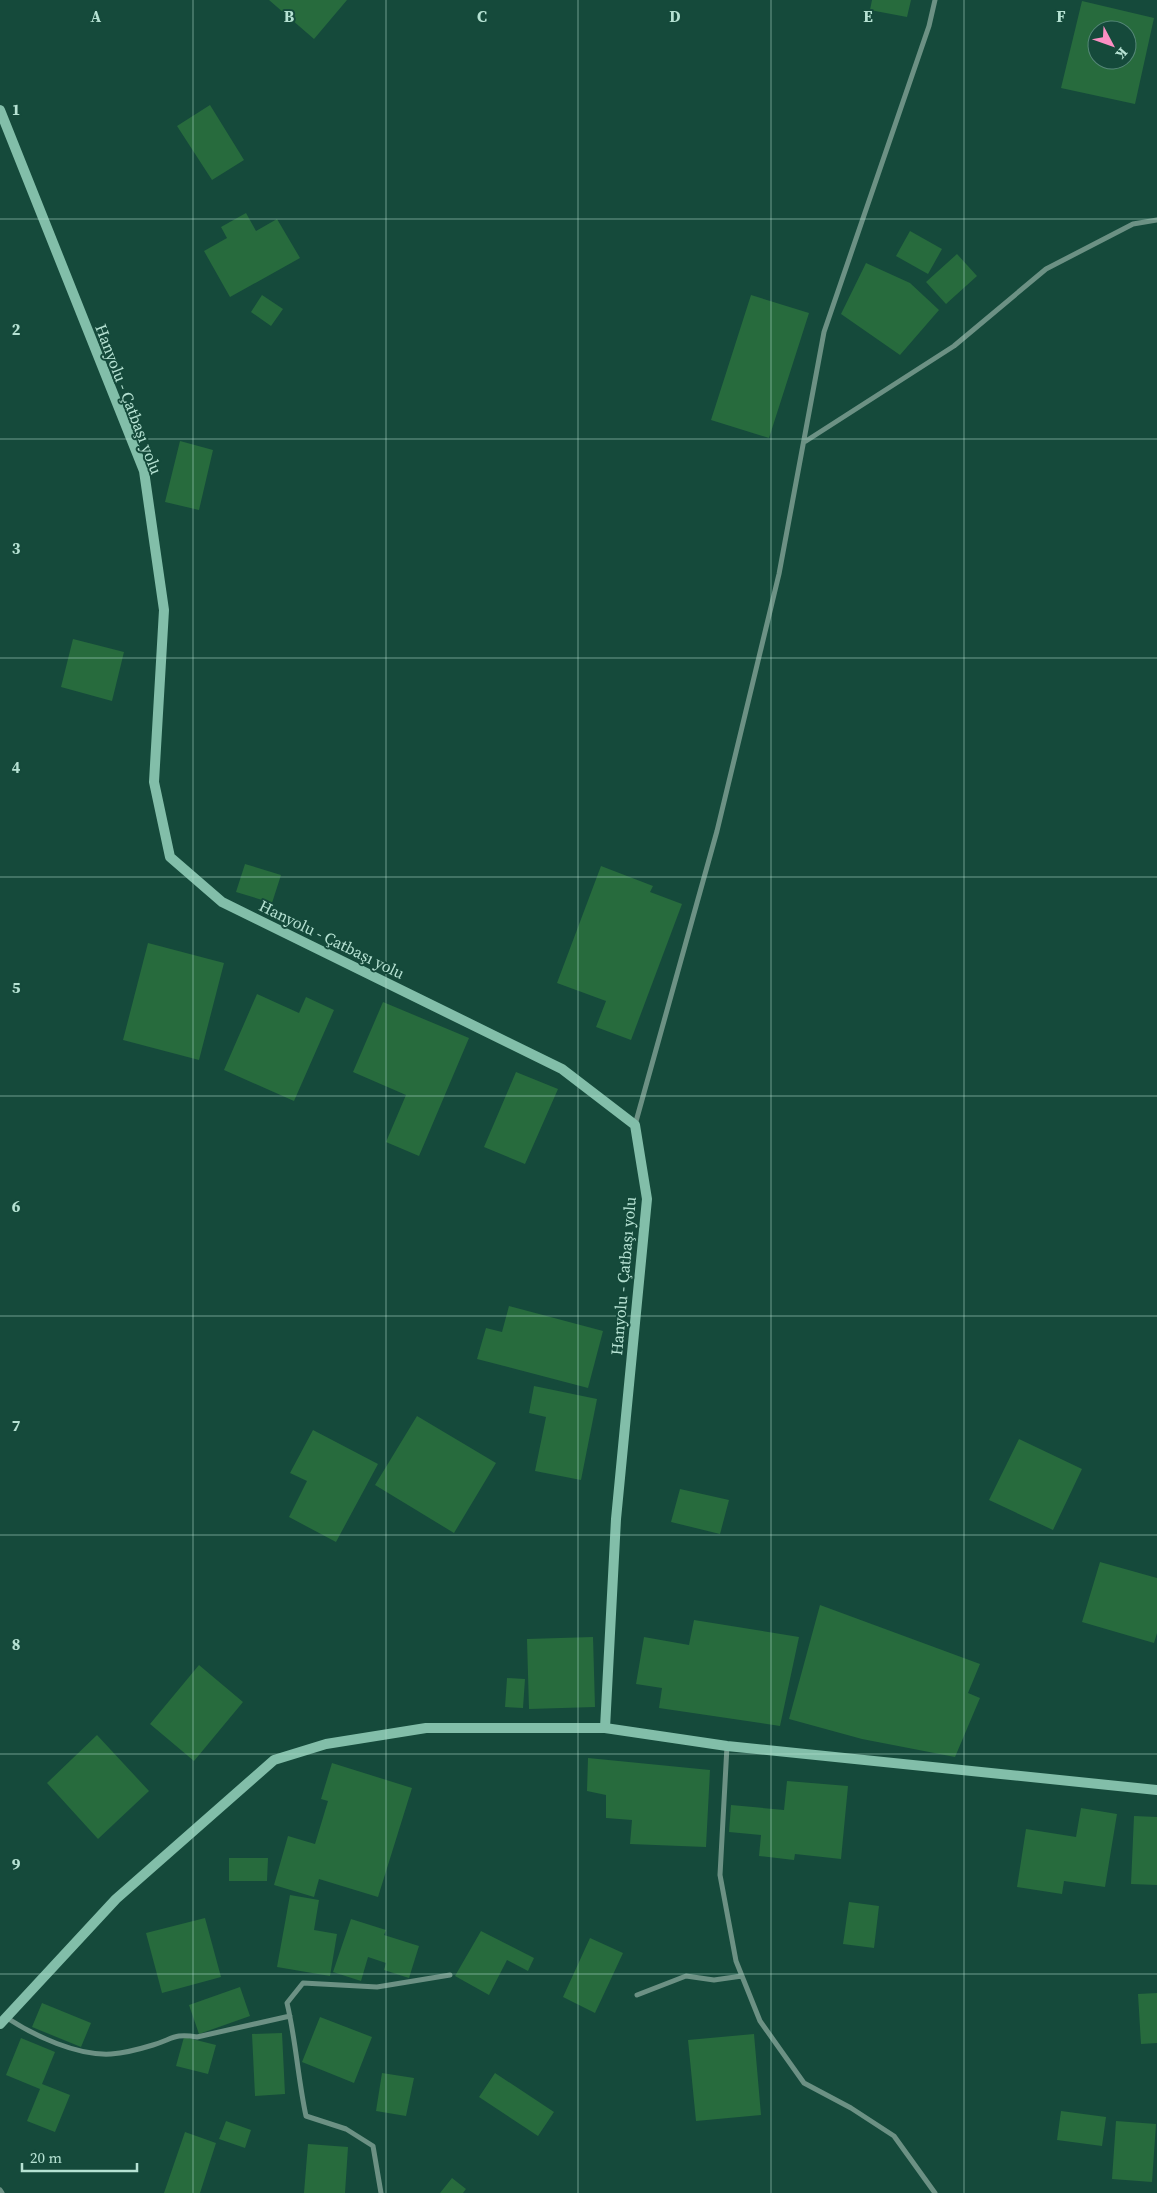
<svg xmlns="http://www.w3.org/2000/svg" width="1157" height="2193" viewBox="0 0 1157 2193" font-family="'Source Serif 4',serif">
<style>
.building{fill:#276b3d;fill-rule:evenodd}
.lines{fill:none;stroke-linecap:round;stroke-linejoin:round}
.street{stroke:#6c9184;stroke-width:5}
.secondary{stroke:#82bea9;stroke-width:10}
.grid{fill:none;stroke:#b6e2d3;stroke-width:1;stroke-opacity:0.55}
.labels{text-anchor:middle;stroke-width:4;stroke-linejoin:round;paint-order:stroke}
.street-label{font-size:16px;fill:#b6e2d3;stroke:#154a3b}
.grid-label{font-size:16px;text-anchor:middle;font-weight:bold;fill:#b6e2d3;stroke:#154a3b;stroke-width:4;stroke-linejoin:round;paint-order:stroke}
</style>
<rect width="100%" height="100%" fill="#154a3b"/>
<path class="building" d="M 269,0 L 347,0 L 314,39 Z
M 872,0 L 911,0 L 907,17 L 870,10 Z
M 1082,1 L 1154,18 L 1135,104 L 1061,88 ZM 1097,30 L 1127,30 L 1127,60 L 1097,60 Z
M 210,105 L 244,160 L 212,180 L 177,126 Z
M 246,213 L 256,231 L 277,219 L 300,258 L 230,297 L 204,251 L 227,238 L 221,227 Z
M 910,231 L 942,249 L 928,274 L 896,256 Z
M 957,254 L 977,276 L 946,304 L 926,282 Z
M 866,263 L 910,283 L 939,310 L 900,355 L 841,314 Z
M 262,295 L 283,309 L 271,326 L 251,312 Z
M 751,295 L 809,313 L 769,438 L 711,420 Z
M 180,441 L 213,450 L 199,510 L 165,502 Z
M 73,639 L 124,652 L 112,701 L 61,687 Z
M 245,864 L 281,875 L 272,903 L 236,892 Z
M 601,866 L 653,886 L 650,892 L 682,904 L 631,1040 L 596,1027 L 606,1001 L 557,983 Z
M 148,943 L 224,963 L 199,1060 L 123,1040 Z
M 257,994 L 299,1013 L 306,997 L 334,1010 L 294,1101 L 224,1070 Z
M 383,1002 L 469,1038 L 419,1156 L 386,1142 L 406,1095 L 353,1072 Z
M 516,1072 L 558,1089 L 525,1164 L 484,1147 Z
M 509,1306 L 603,1331 L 588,1388 L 477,1359 L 486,1328 L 502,1332 Z
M 534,1386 L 597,1399 L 581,1480 L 535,1471 L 546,1417 L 529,1413 Z
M 417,1416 L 496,1463 L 454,1533 L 375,1485 Z
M 313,1430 L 378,1464 L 336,1542 L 289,1517 L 307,1481 L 290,1473 Z
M 1019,1439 L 1082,1469 L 1053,1530 L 989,1500 Z
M 680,1489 L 729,1500 L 720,1534 L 671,1522 Z
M 1100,1562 L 1157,1578 L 1157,1633 L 1154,1643 L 1082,1622 Z
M 820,1605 L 980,1664 L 968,1693 L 980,1698 L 955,1757 L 862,1739 L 789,1719 Z
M 694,1620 L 799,1637 L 780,1726 L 659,1708 L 662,1688 L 636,1684 L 644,1637 L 689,1645 Z
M 593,1637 L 595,1707 L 529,1709 L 527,1639 Z
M 199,1665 L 243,1702 L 194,1761 L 150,1724 Z
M 507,1678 L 525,1679 L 523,1708 L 505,1707 Z
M 97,1735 L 149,1791 L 98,1839 L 47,1783 Z
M 588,1758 L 710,1770 L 706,1847 L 630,1844 L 632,1820 L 606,1818 L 606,1795 L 587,1791 Z
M 332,1763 L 412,1788 L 378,1897 L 319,1879 L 314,1897 L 274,1885 L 288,1836 L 315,1844 L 328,1801 L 321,1799 Z
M 787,1781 L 848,1786 L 841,1859 L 795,1854 L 794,1860 L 759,1856 L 761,1835 L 729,1832 L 731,1805 L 784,1810 Z
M 1081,1808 L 1117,1814 L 1105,1887 L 1064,1881 L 1062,1894 L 1017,1887 L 1026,1829 L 1076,1837 Z
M 1134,1816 L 1157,1817 L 1157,1885 L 1131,1884 Z
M 229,1858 L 268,1858 L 267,1881 L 229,1881 Z
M 290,1895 L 319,1900 L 314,1930 L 337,1934 L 330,1976 L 277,1967 Z
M 849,1902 L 879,1906 L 874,1948 L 843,1944 Z
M 205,1918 L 221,1977 L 162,1993 L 146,1933 Z
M 351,1919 L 386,1930 L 384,1935 L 419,1946 L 409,1978 L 384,1970 L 386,1963 L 368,1957 L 361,1981 L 333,1972 Z
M 481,1931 L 534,1958 L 528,1971 L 507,1960 L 489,1995 L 455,1976 Z
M 590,1938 L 623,1953 L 595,2013 L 563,1997 Z
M 240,1987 L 250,2016 L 199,2034 L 189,2005 Z
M 1157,1993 L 1157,2043 L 1141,2044 L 1138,1994 Z
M 42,2003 L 91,2023 L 81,2047 L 32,2027 Z
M 320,2017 L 372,2037 L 354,2083 L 302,2062 Z
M 282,2033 L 285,2094 L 255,2096 L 252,2034 Z
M 754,2034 L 761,2115 L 696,2121 L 688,2040 Z
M 184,2037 L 216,2045 L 208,2074 L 176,2066 Z
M 21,2038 L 55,2052 L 42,2084 L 70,2095 L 55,2132 L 27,2121 L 40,2089 L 6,2075 Z
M 382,2073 L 414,2078 L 406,2116 L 376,2111 Z
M 495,2073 L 554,2112 L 538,2136 L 479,2097 Z
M 1061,2111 L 1106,2117 L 1102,2146 L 1057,2140 Z
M 226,2121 L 251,2130 L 245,2148 L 219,2139 Z
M 1116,2121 L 1156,2124 L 1152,2182 L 1112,2179 Z
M 185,2132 L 216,2143 L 200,2193 L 164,2193 Z
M 308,2144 L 348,2147 L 345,2193 L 304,2193 Z
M 452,2178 L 466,2189 L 463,2193 L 440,2193 Z"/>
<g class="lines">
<path class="street" d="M 806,441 L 954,346 L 1046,269 L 1133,224 L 1157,220
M 635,1125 L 717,831 L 779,574 L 824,332 L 929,26 L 935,0
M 727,1746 L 720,1875 L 736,1961 L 760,2021 L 804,2083 L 851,2108 L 894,2136 L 935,2193
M 637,1995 L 686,1976 L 714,1980 L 742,1976
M 7,2018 C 35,2036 77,2056 111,2054 C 125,2053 140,2049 153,2045 C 173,2039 174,2033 197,2037 L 290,2016
M 0,2190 L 2,2193
M 381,2193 L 373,2146 L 346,2129 L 306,2116 C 298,2079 296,2041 287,2003 L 303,1983 L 377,1987 L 450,1975"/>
<path class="secondary" d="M 0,110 L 144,471 L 164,610 L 154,782 L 170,857 L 222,902 L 562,1069 L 635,1125 L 647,1199 L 616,1519 L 605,1728
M 0,2024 L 116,1899 L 274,1760 L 326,1744 L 426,1728 L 605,1728 L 727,1746 L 1157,1790"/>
</g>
<path class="grid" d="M 193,0 L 193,2193M 386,0 L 386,2193M 578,0 L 578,2193M 771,0 L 771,2193M 964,0 L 964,2193M 0,219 L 1157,219M 0,439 L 1157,439M 0,658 L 1157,658M 0,877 L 1157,877M 0,1096 L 1157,1096M 0,1316 L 1157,1316M 0,1535 L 1157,1535M 0,1754 L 1157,1754M 0,1974 L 1157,1974"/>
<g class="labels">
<g class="street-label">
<text transform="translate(129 399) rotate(69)" y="6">Hanyolu - Çatbaşı yolu</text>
<text transform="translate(332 939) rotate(26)" y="6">Hanyolu - Çatbaşı yolu</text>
<text transform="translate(623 1276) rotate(-85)" y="6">Hanyolu - Çatbaşı yolu</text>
</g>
</g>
<g class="grid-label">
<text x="96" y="22">A</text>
<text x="289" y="22">B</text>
<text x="482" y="22">C</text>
<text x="675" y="22">D</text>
<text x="868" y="22">E</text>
<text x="1061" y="22">F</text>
<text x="16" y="115">1</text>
<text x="16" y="335">2</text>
<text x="16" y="554">3</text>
<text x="16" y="773">4</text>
<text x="16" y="993">5</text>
<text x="16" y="1212">6</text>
<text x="16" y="1431">7</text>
<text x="16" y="1650">8</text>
<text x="16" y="1870">9</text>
</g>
<g transform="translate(1112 45) rotate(131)"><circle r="24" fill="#154a3b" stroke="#558778"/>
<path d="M0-4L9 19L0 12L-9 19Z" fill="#fc8fc3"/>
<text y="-8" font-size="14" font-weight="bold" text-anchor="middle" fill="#b6e2d3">K</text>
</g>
<path d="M22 2163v8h115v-8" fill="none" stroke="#b6e2d3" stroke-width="2.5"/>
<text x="30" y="2163" font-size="15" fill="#b6e2d3" stroke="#154a3b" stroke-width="4" paint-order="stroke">20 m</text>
</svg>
